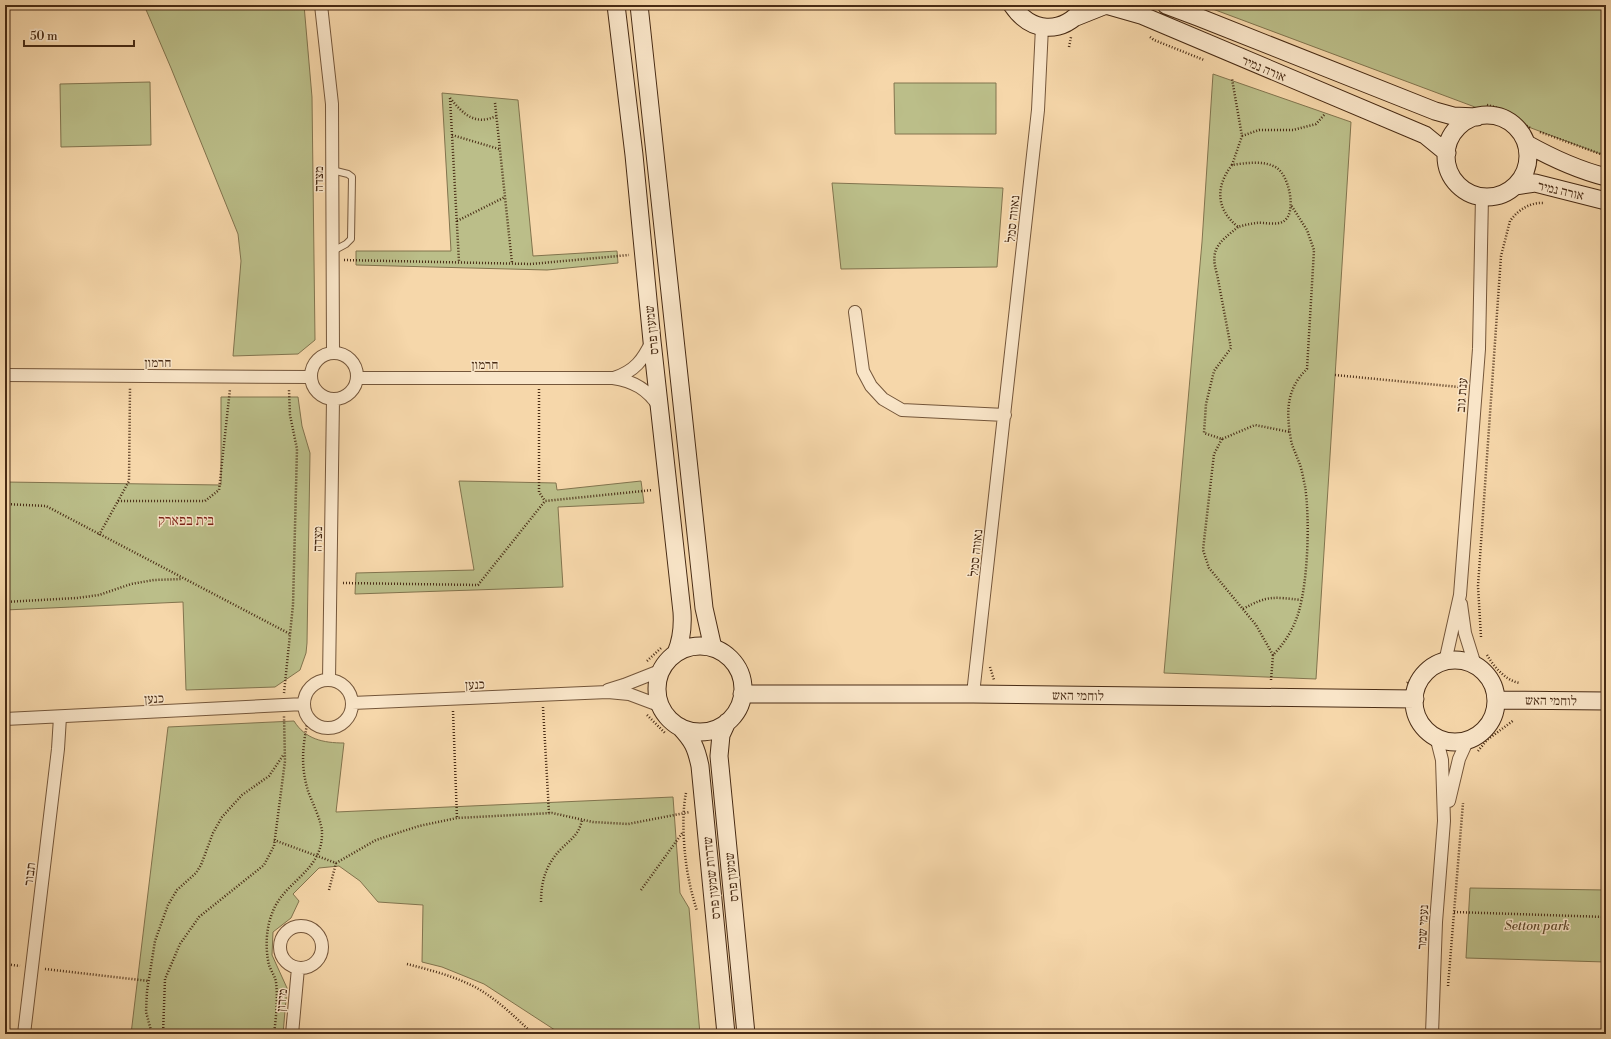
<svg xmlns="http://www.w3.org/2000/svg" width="1611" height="1039" viewBox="0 0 1611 1039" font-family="'Libre Bodoni','Frank Ruhl Libre',serif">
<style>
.green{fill:#bbbe89;stroke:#82744e}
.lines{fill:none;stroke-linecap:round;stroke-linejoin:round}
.lane-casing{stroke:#74563a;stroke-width:8}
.street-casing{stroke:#74563a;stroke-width:14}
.secondary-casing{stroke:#482b14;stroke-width:19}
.path{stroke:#482b14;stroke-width:2.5;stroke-dasharray:1 2;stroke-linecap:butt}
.lane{stroke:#f9e5c8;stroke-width:6}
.street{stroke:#f9e5c8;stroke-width:12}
.secondary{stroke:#f9e5c8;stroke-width:17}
.labels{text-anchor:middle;stroke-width:3;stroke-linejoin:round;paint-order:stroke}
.street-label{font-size:13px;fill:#482b14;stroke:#f9e5c8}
.park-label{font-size:13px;font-style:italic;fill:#5f482b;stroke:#f9e5c8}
.neighbourhood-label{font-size:14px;fill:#7a1f14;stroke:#f9e5c8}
</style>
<rect width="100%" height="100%" fill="#f6d7aa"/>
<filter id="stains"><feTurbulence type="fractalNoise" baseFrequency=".005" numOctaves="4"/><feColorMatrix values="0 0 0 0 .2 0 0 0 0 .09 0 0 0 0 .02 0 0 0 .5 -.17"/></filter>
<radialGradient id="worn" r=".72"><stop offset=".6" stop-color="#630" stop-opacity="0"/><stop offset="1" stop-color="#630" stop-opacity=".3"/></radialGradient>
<path class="green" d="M 144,5 L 304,5 L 312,97 L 315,340 L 298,354 L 233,356 L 241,261 L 238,234 L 171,68 Z
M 1202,5 L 1606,5 L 1606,156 Z
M 1213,74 L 1351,122 L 1316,679 L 1164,673 L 1202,242 Z
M 150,82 L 151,145 L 61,147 L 60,84 Z
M 894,83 L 996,83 L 996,134 L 895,134 Z
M 442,93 L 518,100 L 533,256 L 617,251 L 618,263 L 547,270 L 356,265 L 356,251 L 451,251 Z
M 832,183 L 1003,188 L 997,267 L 841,269 Z
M 221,397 L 298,397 L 302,426 L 310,453 L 307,643 L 306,653 L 300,670 L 275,687 L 186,690 L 183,602 L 5,610 L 5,482 L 221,485 Z
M 459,481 L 556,483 L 557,490 L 641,481 L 644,503 L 558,507 L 563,587 L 355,594 L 356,573 L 474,570 Z
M 294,721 C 305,739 323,743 344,743 L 336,812 L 673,797 L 680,893 L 689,908 L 700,1034 L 561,1034 L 484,984 L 442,967 L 422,962 L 423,905 L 378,902 L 360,881 L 339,866 L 319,868 L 293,894 L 299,901 L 291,918 L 273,932 L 272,955 L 287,988 L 283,1034 L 131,1034 L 168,727 Z
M 1470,888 L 1606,890 L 1606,962 L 1466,958 Z"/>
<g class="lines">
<g class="lane-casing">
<path id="lane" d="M 332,170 L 348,174 L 352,177 L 351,239 L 346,244 L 333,251"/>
</g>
<g class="street-casing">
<path id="street" d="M 321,5 L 332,104 L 333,353
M 855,312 L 863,371 L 871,386 L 883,399 L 902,410 L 1005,415
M311 376a23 23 0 1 1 46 0a23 23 0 1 1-46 0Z
M 5,375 L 311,377
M 357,378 L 613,378 C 633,381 648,389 659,407
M 614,378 C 635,371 643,360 652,341
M 1461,604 L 1465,633 L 1475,665
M 1445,662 L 1460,595 L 1479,349 L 1482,196
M 329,680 L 333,399
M304 704a24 24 0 1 1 48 0a24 24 0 1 1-48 0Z
M 608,690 L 624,685 L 662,670
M 973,694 L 1038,110 L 1042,27
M 352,703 L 608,692 L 629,694 L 661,706
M 5,719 L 304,704
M 1449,801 L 1459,759 L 1468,739
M280 947a21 21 0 1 1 42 0a21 21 0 1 1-42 0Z
M 24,1034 L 58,749 L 60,717
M 292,1034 L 298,968
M 1432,1034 L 1436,922 L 1444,821 L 1442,760 L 1436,736"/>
</g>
<g class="secondary-casing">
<path id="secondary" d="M 616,5 L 634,155 L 652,341 L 682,612 C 683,627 682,639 676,653
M 639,5 L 704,608 L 713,648
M 1012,5 C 1031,33 1061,35 1083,9
M 1166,5 L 1198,17 L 1435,111 L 1453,116 L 1477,117
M 1076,17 L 1106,5 L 1141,15 L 1425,135 L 1447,153
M1446 156a41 41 0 1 1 82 0a41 41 0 1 1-82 0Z
M 1527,144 C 1552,158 1578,170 1606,177
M 1515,186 L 1535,183 L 1606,201
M657 689a43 43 0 1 1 86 0a43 43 0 1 1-86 0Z
M1414 701a41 41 0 1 1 82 0a41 41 0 1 1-82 0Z
M 742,694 L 973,694 L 1415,699
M 1496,700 L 1606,701
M 727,722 L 721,735 L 719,756 L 746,1034
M 680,727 C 693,741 696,747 700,766 L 726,1034"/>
</g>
<path class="path" d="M 1150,37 L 1154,40 L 1204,60
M 1069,47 L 1071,37
M 450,98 L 459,262
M 450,98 C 463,114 475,126 496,116
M 495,103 L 512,263
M 1487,105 L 1498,108 L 1530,128
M 1540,132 L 1606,156
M 452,135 L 499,149
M 1242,136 L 1259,130 L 1293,130 L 1316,124 L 1325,114
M 1232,165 C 1215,187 1216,209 1238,227 C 1244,225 1250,224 1256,223 C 1264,222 1277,226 1284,221 C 1297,212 1289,176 1277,168 C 1265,160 1245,163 1232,165 L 1242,136 L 1232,79
M 457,221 L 505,197
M 1238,227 C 1220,242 1209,248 1217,274 L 1231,348 L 1214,371 L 1206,404 L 1204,433 L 1222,439 L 1255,425 L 1290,432
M 344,260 L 531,264 L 629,255
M 1335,375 L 1459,387
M 539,389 L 539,492 L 545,501
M 1222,439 L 1214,454 L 1203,550 L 1209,568 L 1256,625 L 1273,655
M 118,501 L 129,481 L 130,388
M 5,504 L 46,506 L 290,634
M 99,535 L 118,501 L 205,501 L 219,490 L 230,389
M 343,583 L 478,585 L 545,501 L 653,490
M 5,602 L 77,598 L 99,595 L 131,584 L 154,580 L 182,579
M 1243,609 C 1268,595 1274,597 1301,600
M 1481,637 L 1478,586 L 1501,256 L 1510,221 C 1518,210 1530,202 1544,203
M 1487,655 C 1494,667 1506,681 1520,683
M 647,661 L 661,648
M 990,667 L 994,680
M 1271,680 L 1273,655 C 1285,643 1294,628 1299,611 C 1308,579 1310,520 1305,486 C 1303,478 1302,468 1298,460 C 1296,453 1292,447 1291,440 C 1286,412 1286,389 1307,369 L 1314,250 L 1307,230 L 1291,205
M 1407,683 L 1432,661
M 284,693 L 293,605 L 297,449 L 290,415 L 289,390
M 543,707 L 549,813
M 453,711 L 457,818
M 647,715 L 665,733
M 1478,751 L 1487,740 L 1514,720
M 686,793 C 681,817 684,857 689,880 C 691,891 694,901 697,911
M 274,840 L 336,863 L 376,840 L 419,826 L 457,818 L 552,813 L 593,822 L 628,824 L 690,812
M 329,890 L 336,863
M 641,890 L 683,832
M 541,902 C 541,881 546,865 560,850 C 570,840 579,835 582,820
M 1454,912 L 1606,917
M 5,964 L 20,966
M 407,964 C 430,970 454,976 475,987 C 497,999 515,1017 533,1034
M 45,969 L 149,981
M 1448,986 L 1463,803
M 152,1034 L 146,1012 L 147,991 L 155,941 L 168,905 L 177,890 L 196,873 L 201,865 L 213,833 L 222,817 L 242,795 L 269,776 L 284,754
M 163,1034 L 165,979 L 180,944 L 199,917 L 264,865 L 274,846 L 285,761 L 284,716
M 274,1034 C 276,1018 278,999 276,982 C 275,976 271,971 269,965 C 265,948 266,927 273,911 C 285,881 322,871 322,834 C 323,824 312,802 308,791 C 300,764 303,745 308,719"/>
<use href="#lane" class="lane"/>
<use href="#street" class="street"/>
<use href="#secondary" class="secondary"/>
</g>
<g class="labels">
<g class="street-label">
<text transform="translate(1264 68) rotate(23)" y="5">אורה נמיר</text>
<text transform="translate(318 179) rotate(-90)" y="5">מצדה</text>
<text transform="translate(1561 190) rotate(13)" y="5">אורה נמיר</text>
<text transform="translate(1012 219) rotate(-84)" y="5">נאווה סמל</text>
<text transform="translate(651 330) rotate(-96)" y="5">שמעון פרס</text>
<text x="158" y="367">חרמון</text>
<text x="485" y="369">חרמון</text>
<text transform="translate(1461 395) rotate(-86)" y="5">ענת גוב</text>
<text transform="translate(317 539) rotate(-89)" y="5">מצדה</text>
<text transform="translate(975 553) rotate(-84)" y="5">נאווה סמל</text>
<text transform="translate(475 684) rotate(-2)" y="5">כנען</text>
<text transform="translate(1078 695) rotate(1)" y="5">לוחמי האש</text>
<text transform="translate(154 698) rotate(-3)" y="5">כנען</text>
<text transform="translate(1551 700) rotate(1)" y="5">לוחמי האש</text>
<text transform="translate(29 874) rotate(-83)" y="5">תבור</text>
<text transform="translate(731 877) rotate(-96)" y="5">שמעון פרס</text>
<text transform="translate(711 878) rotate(-96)" y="5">שדרות שמעון פרס</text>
<text transform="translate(1422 927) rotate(-87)" y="5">נעמי שמר</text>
<text transform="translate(281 1000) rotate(-85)" y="5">מירון</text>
</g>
<g class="park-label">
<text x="1537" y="930">Setton park</text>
</g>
<g class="neighbourhood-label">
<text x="186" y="525">בית בפארק</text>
</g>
</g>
<rect width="1611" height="1039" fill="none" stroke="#f6d7aa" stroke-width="20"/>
<rect x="6" y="6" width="1599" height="1027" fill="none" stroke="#482b14" stroke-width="2"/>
<rect x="10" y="10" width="1591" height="1019" fill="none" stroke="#482b14"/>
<path d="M24 40v6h110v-6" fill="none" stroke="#482b14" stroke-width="2"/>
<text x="30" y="40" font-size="12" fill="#482b14" stroke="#f9e5c8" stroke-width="3" paint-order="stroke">50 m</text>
<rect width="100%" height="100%" filter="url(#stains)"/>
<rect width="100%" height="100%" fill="url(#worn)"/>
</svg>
